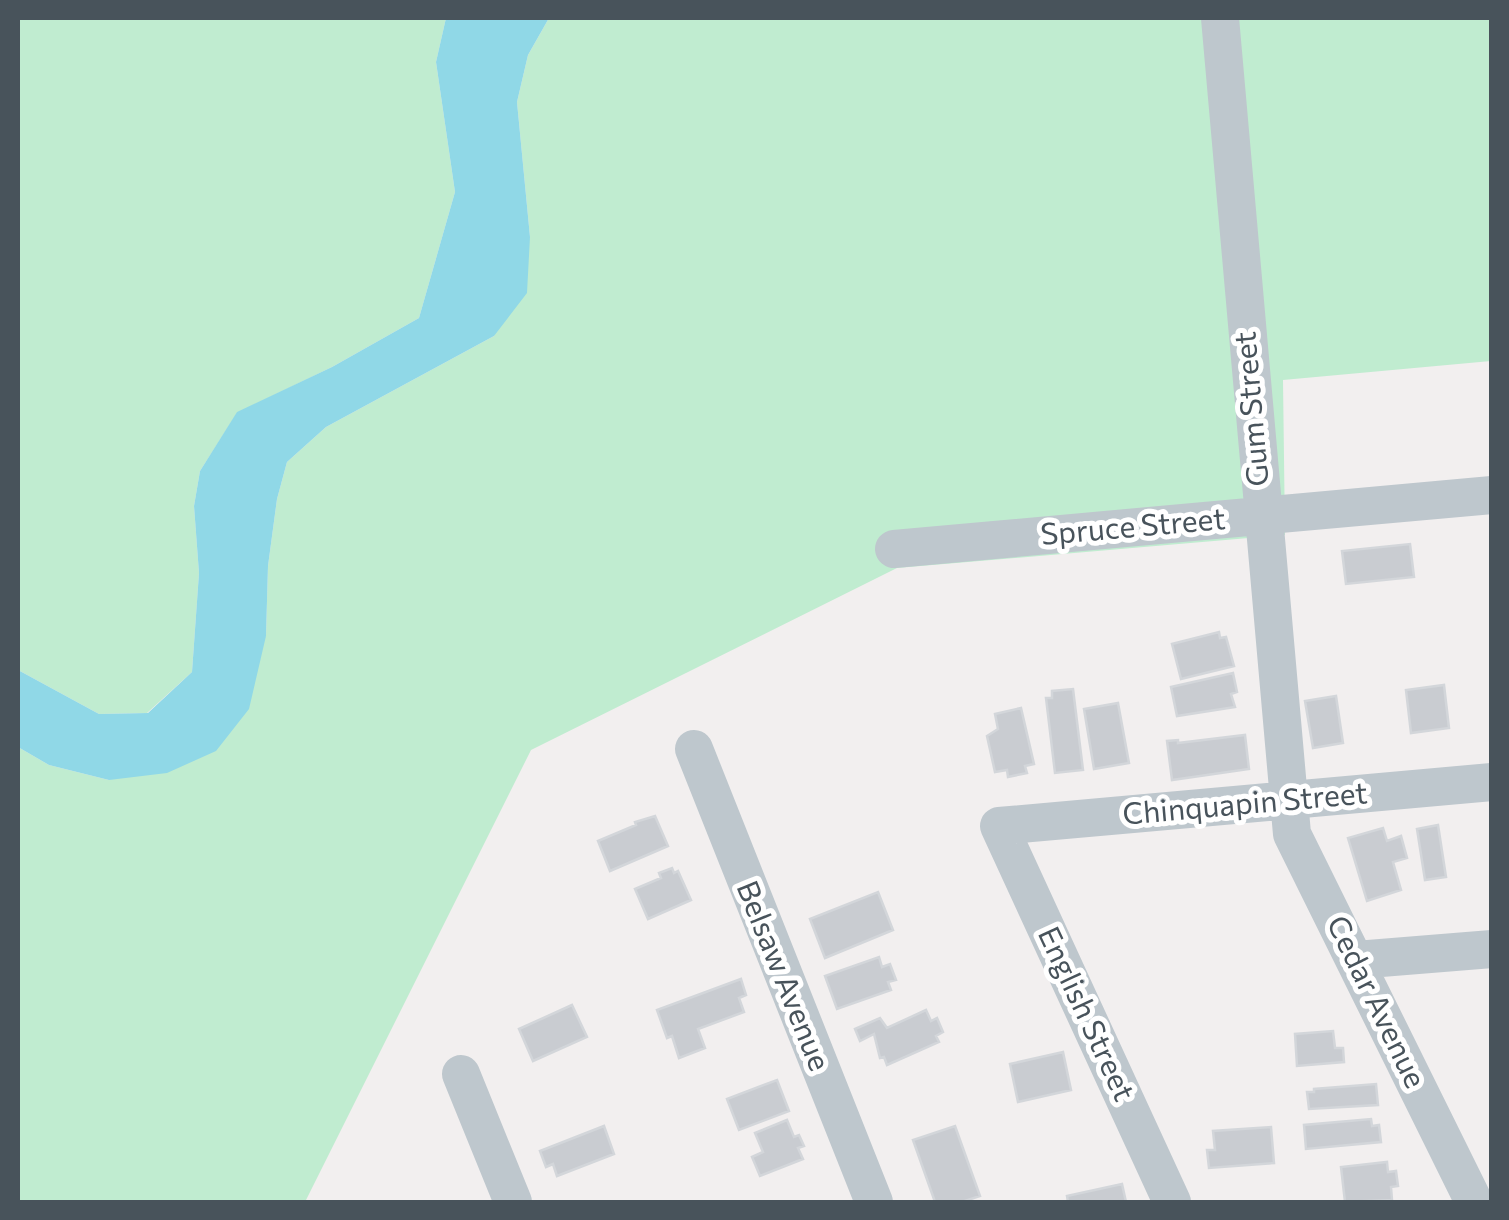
<svg xmlns="http://www.w3.org/2000/svg" width="1509" height="1220" viewBox="0 0 1509 1220" font-family="Commissioner,sans-serif">
<style>
.green{fill:#c0ecd0}
.water{fill:#90d8e7}
.building{fill:#c9ccd1;stroke:#d3d6da;stroke-width:2.5}
.lines{fill:none;stroke-linecap:round;stroke-linejoin:round}
.minor{stroke:#bec7cd;stroke-width:38}
.labels{text-anchor:middle;stroke-width:10;stroke-linejoin:round;paint-order:stroke}
.street-label{font-size:30px;fill:#48535b;stroke:#fff}
</style>
<rect width="100%" height="100%" fill="#f2efef"/>
<path class="green" d="M 18,18 L 446,18 L 436,62 L 455,192 L 419,318 L 332,367 L 237,413 L 200,471 L 194,506 L 199,573 L 192,672 L 147,713 L 99,714 L 18,670 Z
M 549,18 L 1491,18 L 1491,361 L 1283,380 L 1285,535 L 897,568 L 531,750 L 305,1202 L 18,1202 L 18,747 L 49,765 L 109,780 L 266,636 L 268,566 L 277,499 L 287,462 L 326,427 L 494,336 L 530,237 L 517,102 L 528,55 Z"/>
<path class="water" d="M 446,18 L 549,18 L 528,55 L 517,102 L 530,237 L 527,293 L 494,336 L 326,427 L 287,462 L 277,499 L 268,566 L 266,636 L 249,709 L 216,751 L 167,773 L 109,780 L 49,765 L 18,747 L 18,670 L 99,714 L 148,713 L 192,672 L 199,573 L 194,506 L 200,471 L 237,412 L 332,367 L 419,318 L 455,192 L 436,62 Z"/>
<path class="building" d="M 1410,544 L 1414,577 L 1346,584 L 1342,551 Z
M 1219,632 L 1220,638 L 1226,637 L 1234,666 L 1181,679 L 1172,644 Z
M 1233,673 L 1237,692 L 1231,694 L 1235,707 L 1177,716 L 1171,687 Z
M 1444,685 L 1449,728 L 1411,733 L 1406,690 Z
M 1073,689 L 1083,770 L 1055,773 L 1046,698 L 1052,698 L 1052,691 Z
M 1336,696 L 1343,743 L 1313,748 L 1305,701 Z
M 1118,703 L 1129,763 L 1094,769 L 1084,709 Z
M 1021,708 L 1034,764 L 1025,766 L 1027,773 L 1008,777 L 1007,770 L 995,772 L 987,736 L 998,729 L 995,714 Z
M 1245,735 L 1249,769 L 1172,780 L 1167,741 L 1178,740 L 1178,743 Z
M 655,816 L 668,846 L 610,871 L 598,841 L 636,825 L 635,822 Z
M 1438,825 L 1446,877 L 1425,880 L 1417,829 Z
M 1383,828 L 1387,841 L 1401,836 L 1407,858 L 1393,862 L 1401,890 L 1367,901 L 1348,838 Z
M 672,868 L 674,873 L 678,871 L 691,900 L 648,919 L 635,889 L 661,878 L 659,873 Z
M 878,892 L 893,930 L 825,958 L 810,919 Z
M 879,957 L 882,967 L 890,964 L 896,980 L 888,982 L 891,990 L 837,1009 L 825,976 Z
M 741,979 L 746,995 L 739,998 L 744,1012 L 698,1029 L 705,1048 L 679,1058 L 672,1036 L 667,1038 L 657,1010 Z
M 572,1005 L 587,1037 L 533,1061 L 519,1029 Z
M 926,1010 L 931,1021 L 937,1018 L 943,1032 L 936,1036 L 939,1042 L 887,1065 L 884,1057 L 880,1058 L 874,1034 L 860,1041 L 855,1029 L 880,1018 L 887,1028 Z
M 1333,1031 L 1335,1048 L 1343,1048 L 1344,1062 L 1297,1066 L 1295,1034 Z
M 1063,1052 L 1071,1090 L 1018,1102 L 1010,1064 Z
M 777,1080 L 789,1111 L 739,1130 L 727,1099 Z
M 1376,1084 L 1378,1105 L 1309,1109 L 1307,1092 L 1314,1092 L 1314,1089 Z
M 1371,1119 L 1372,1126 L 1379,1125 L 1381,1142 L 1306,1149 L 1304,1125 Z
M 787,1120 L 794,1137 L 799,1135 L 804,1146 L 798,1148 L 803,1159 L 760,1176 L 752,1157 L 763,1152 L 755,1133 Z
M 604,1126 L 614,1154 L 557,1176 L 553,1164 L 546,1167 L 540,1151 Z
M 955,1126 L 980,1196 L 962,1202 L 935,1202 L 913,1140 Z
M 1271,1127 L 1274,1163 L 1209,1168 L 1207,1150 L 1215,1150 L 1213,1131 Z
M 1387,1162 L 1388,1172 L 1396,1171 L 1398,1186 L 1391,1187 L 1392,1200 L 1345,1202 L 1341,1167 Z
M 1122,1184 L 1126,1202 L 1068,1202 L 1067,1196 Z"/>
<g class="lines">
<path class="minor" d="M 1220,18 L 1292,834 L 1474,1202
M 894,549 L 1492,495
M 694,749 L 874,1202
M 1356,960 L 1492,949
M 461,1074 L 513,1202
M 1172,1202 L 999,826 L 1492,782"/>
</g>
<g class="labels">
<g class="street-label">
<text transform="translate(1252 409) rotate(-95)" y="10">Gum Street</text>
<text transform="translate(1133 527) rotate(-5)" y="10">Spruce Street</text>
<text transform="translate(1245 804) rotate(-5)" y="10">Chinquapin Street</text>
<text transform="translate(783 976) rotate(68)" y="10">Belsaw Avenue</text>
<text transform="translate(1376 1002) rotate(64)" y="10">Cedar Avenue</text>
<text transform="translate(1086 1014) rotate(65)" y="10">English Street</text>
</g>
</g>
<rect width="1509" height="1220" fill="none" stroke="#48535b" stroke-width="40"/>
</svg>
